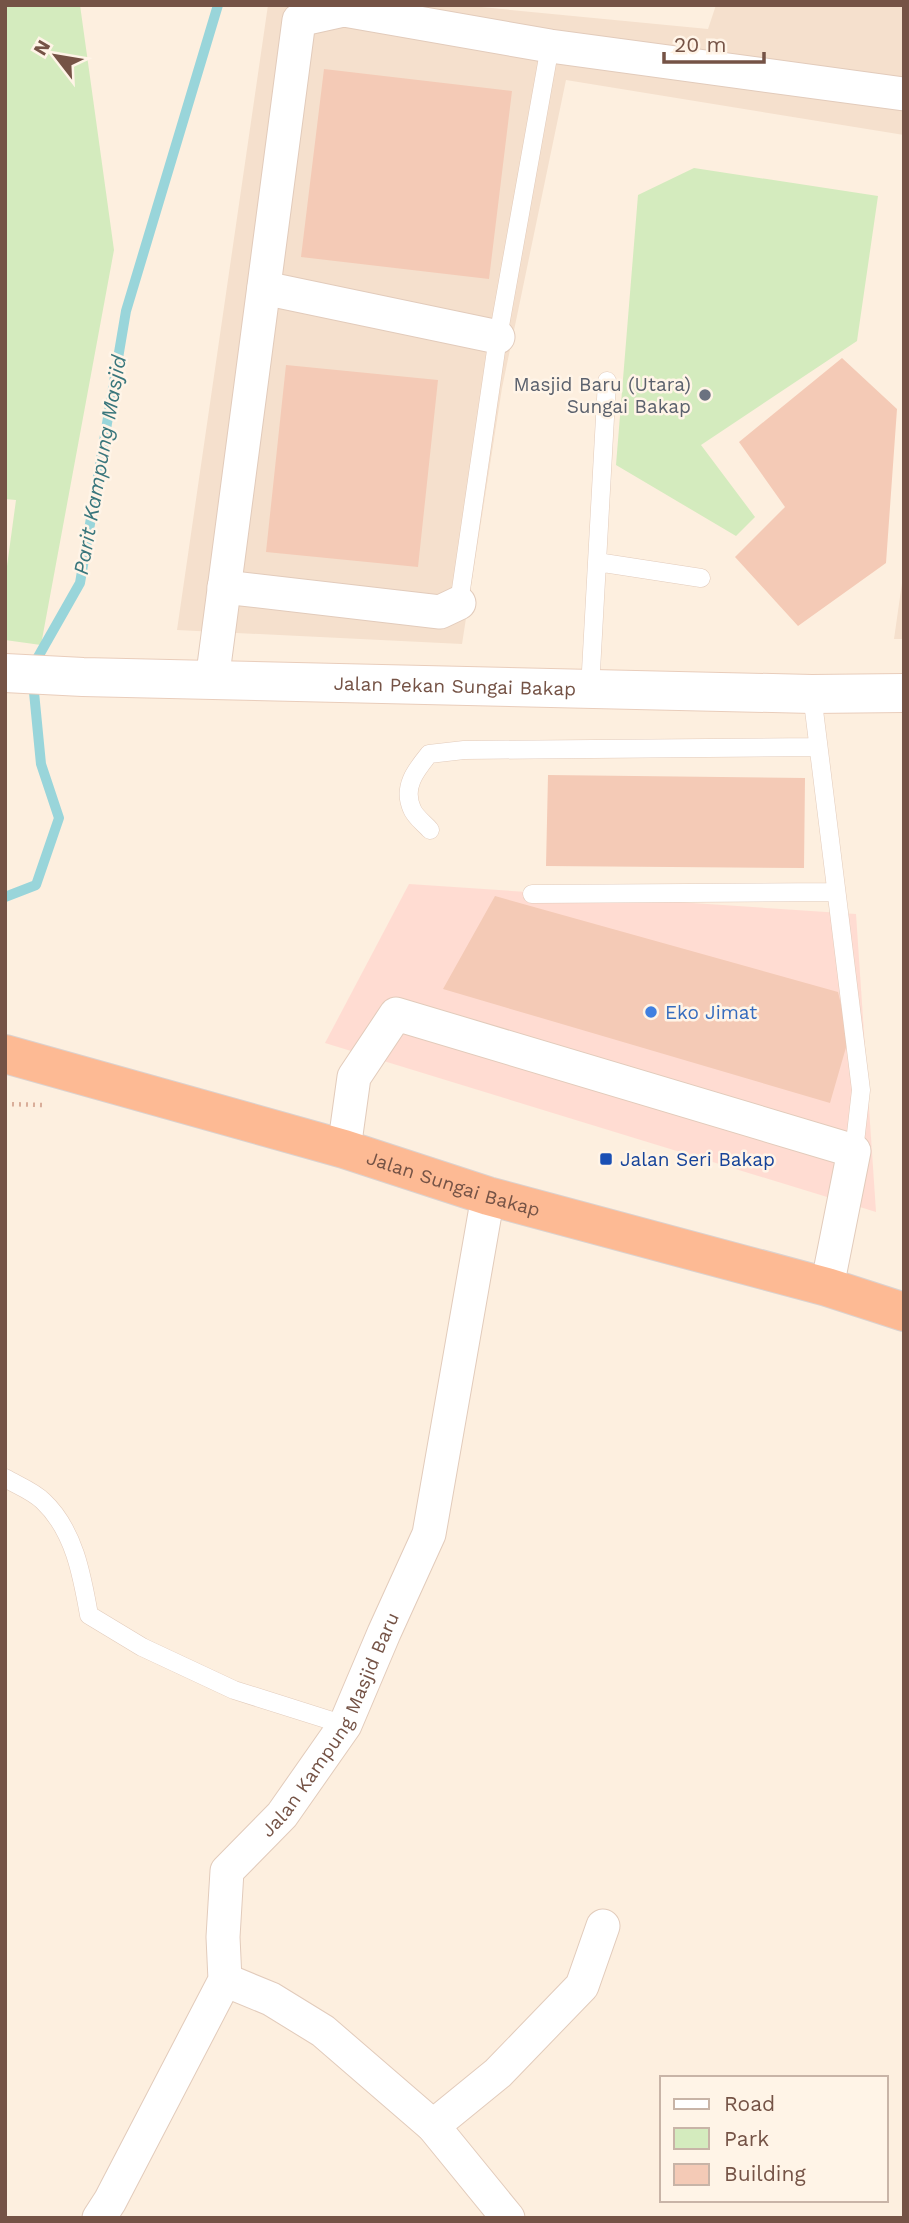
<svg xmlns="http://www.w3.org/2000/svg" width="909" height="2223" viewBox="0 0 909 2223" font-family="'Work Sans',sans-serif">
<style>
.residential{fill:#f5e0cd}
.commercial{fill:#ffdcd2}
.green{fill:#d4ebbe}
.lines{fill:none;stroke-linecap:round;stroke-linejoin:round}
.stream{stroke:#99d5da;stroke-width:10}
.building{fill:#f4cab6}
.service-casing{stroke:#e2cbbb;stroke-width:19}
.minor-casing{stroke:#e2cbbb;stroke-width:35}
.secondary-casing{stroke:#e9cdbb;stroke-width:40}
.trunk-casing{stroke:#dbd2cf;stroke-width:40}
.path{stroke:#d9ad99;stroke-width:4.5;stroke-dasharray:2 5;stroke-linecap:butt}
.service{stroke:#fff;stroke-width:18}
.minor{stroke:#fff;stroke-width:33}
.secondary{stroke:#fff;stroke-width:38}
.trunk{stroke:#fdba94;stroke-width:38}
.worship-dot{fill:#6b7280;stroke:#fff4e7;stroke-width:2.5}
.shop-dot{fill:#3f7fe0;stroke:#fff4e7;stroke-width:2.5}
.transit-dot{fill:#1a4fb4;stroke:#fff4e7;stroke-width:2.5}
.labels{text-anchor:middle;stroke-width:5;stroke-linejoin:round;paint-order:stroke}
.worship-label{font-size:19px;fill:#5b616d;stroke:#fff4e7;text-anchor:end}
.street-label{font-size:19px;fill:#755346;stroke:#fff4e7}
.shop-label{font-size:19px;fill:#366cbe;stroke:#fff4e7;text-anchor:start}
.transit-label{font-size:19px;fill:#164399;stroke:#fff4e7;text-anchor:start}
.water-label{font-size:21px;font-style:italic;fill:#39767c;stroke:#fff4e7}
</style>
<rect width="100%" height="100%" fill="#fdefdf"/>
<path class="residential" d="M 268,5 L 460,5 L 708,29 L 716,5 L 904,5 L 904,135 L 566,80 L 502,388 L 462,644 L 177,630 Z
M 904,569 L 904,639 L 894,639 Z"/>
<path class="commercial" d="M 409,884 L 856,914 L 876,1212 L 325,1043 Z"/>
<path class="green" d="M 5,5 L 80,5 L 114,250 L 41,645 L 5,640 L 5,581 L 16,500 L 5,499 Z
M 694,168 L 878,196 L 857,341 L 701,445 L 755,517 L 736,536 L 616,465 L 638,195 Z"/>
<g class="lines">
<path class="stream" d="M 34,664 L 80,583 L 126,311 L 218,5
M 5,897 L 36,885 L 59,818 L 41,764 L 33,682"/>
</g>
<path class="building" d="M 324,69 L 512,91 L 489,279 L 301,257 Z
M 842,358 L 897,409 L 886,563 L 798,626 L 735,557 L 785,507 L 739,442 Z
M 286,365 L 438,380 L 418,567 L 266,552 Z
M 548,775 L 805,778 L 804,868 L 546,866 Z
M 495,896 L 838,992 L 849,1037 L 830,1103 L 443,989 Z"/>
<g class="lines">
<g class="service-casing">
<path id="service" d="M 597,562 L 701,578
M 459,603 L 498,337 L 550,46
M 590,689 L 607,381
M 812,694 L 861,1090 L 854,1151
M 430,830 C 425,824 415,817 412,809 C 402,787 416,770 429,754 L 464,750 L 818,747
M 532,894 L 836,892
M 5,1478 C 17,1485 33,1491 43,1501 C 74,1530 82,1575 89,1615 L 142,1647 L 234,1690 L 345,1725"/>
</g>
<g class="minor-casing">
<g id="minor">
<path d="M 264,288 L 498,337"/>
<path d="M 224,587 L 440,612 L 459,603"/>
<path d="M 212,681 L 299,20 L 344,10 L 550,46 L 904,94"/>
<path d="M 344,1149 L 354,1077 L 396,1014 L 854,1151 L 827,1287"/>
<path d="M 225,1980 L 271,1999 L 323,2031 L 433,2126 L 508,2218"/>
<path d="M 433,2126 L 498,2073 L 582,1986 L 603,1926"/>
<path id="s1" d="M 99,2218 L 110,2201 L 225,1980 L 223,1937 L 227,1871 L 282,1815 L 345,1725 L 384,1633 L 429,1534 L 488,1196"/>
</g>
</g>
<g class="secondary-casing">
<g id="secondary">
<path id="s2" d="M 5,673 L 83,677 L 812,694 L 904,693"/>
</g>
</g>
<g class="trunk-casing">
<g id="trunk">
<path id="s3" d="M 5,1054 L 344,1149 L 488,1196 L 827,1287 L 904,1312"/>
</g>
</g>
<path class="path" d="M 5,1104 L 43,1105"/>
<use href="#service" class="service"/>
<use href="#minor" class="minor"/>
<use href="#secondary" class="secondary"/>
<use href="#trunk" class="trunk"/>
</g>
<circle class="worship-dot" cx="705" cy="395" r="7"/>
<circle class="shop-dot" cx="651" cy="1012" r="7"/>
<rect class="transit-dot" x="599" y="1152" width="14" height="14" rx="3.5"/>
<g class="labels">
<g class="worship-label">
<text x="691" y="391">Masjid Baru (Utara)<tspan x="691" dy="22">Sungai Bakap</tspan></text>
</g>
<g class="street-label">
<text dy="7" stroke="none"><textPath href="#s2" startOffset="450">Jalan Pekan Sungai Bakap</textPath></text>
<text dy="7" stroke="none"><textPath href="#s3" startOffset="467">Jalan Sungai Bakap</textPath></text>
<text dy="7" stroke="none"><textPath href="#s1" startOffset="560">Jalan Kampung Masjid Baru</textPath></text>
</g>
<g class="shop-label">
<text x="665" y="1019">Eko Jimat</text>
</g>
<g class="transit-label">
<text x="620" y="1166">Jalan Seri Bakap</text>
</g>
<g class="water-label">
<text transform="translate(100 465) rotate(-80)" y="7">Parit Kampung Masjid</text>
</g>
</g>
<rect width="909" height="2223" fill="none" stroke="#755346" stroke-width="14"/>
<rect x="660" y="2076" width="228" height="126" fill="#fff4e7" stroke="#c8b4a7" stroke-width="2"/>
<rect x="674" y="2099" width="35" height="10" fill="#ffffff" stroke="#c8b4a7" stroke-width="2"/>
<text x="724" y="2111" font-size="21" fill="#755346">Road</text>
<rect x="674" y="2128" width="35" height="21" fill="#d4ebbe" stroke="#c8b4a7" stroke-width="2"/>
<text x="724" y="2146" font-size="21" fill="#755346">Park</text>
<rect x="674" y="2164" width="35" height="21" fill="#f4cab6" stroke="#c8b4a7" stroke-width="2"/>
<text x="724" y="2181" font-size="21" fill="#755346">Building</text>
<g transform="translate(56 56) rotate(301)" stroke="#fff4e7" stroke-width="5" paint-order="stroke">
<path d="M0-5L12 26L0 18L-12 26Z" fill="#755346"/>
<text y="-10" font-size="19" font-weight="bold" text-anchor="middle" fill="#755346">N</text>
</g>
<path d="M664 52v10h100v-10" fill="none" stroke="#755346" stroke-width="3.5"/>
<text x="674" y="52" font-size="21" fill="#755346" stroke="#fff4e7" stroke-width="5" paint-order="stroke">20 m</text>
</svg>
